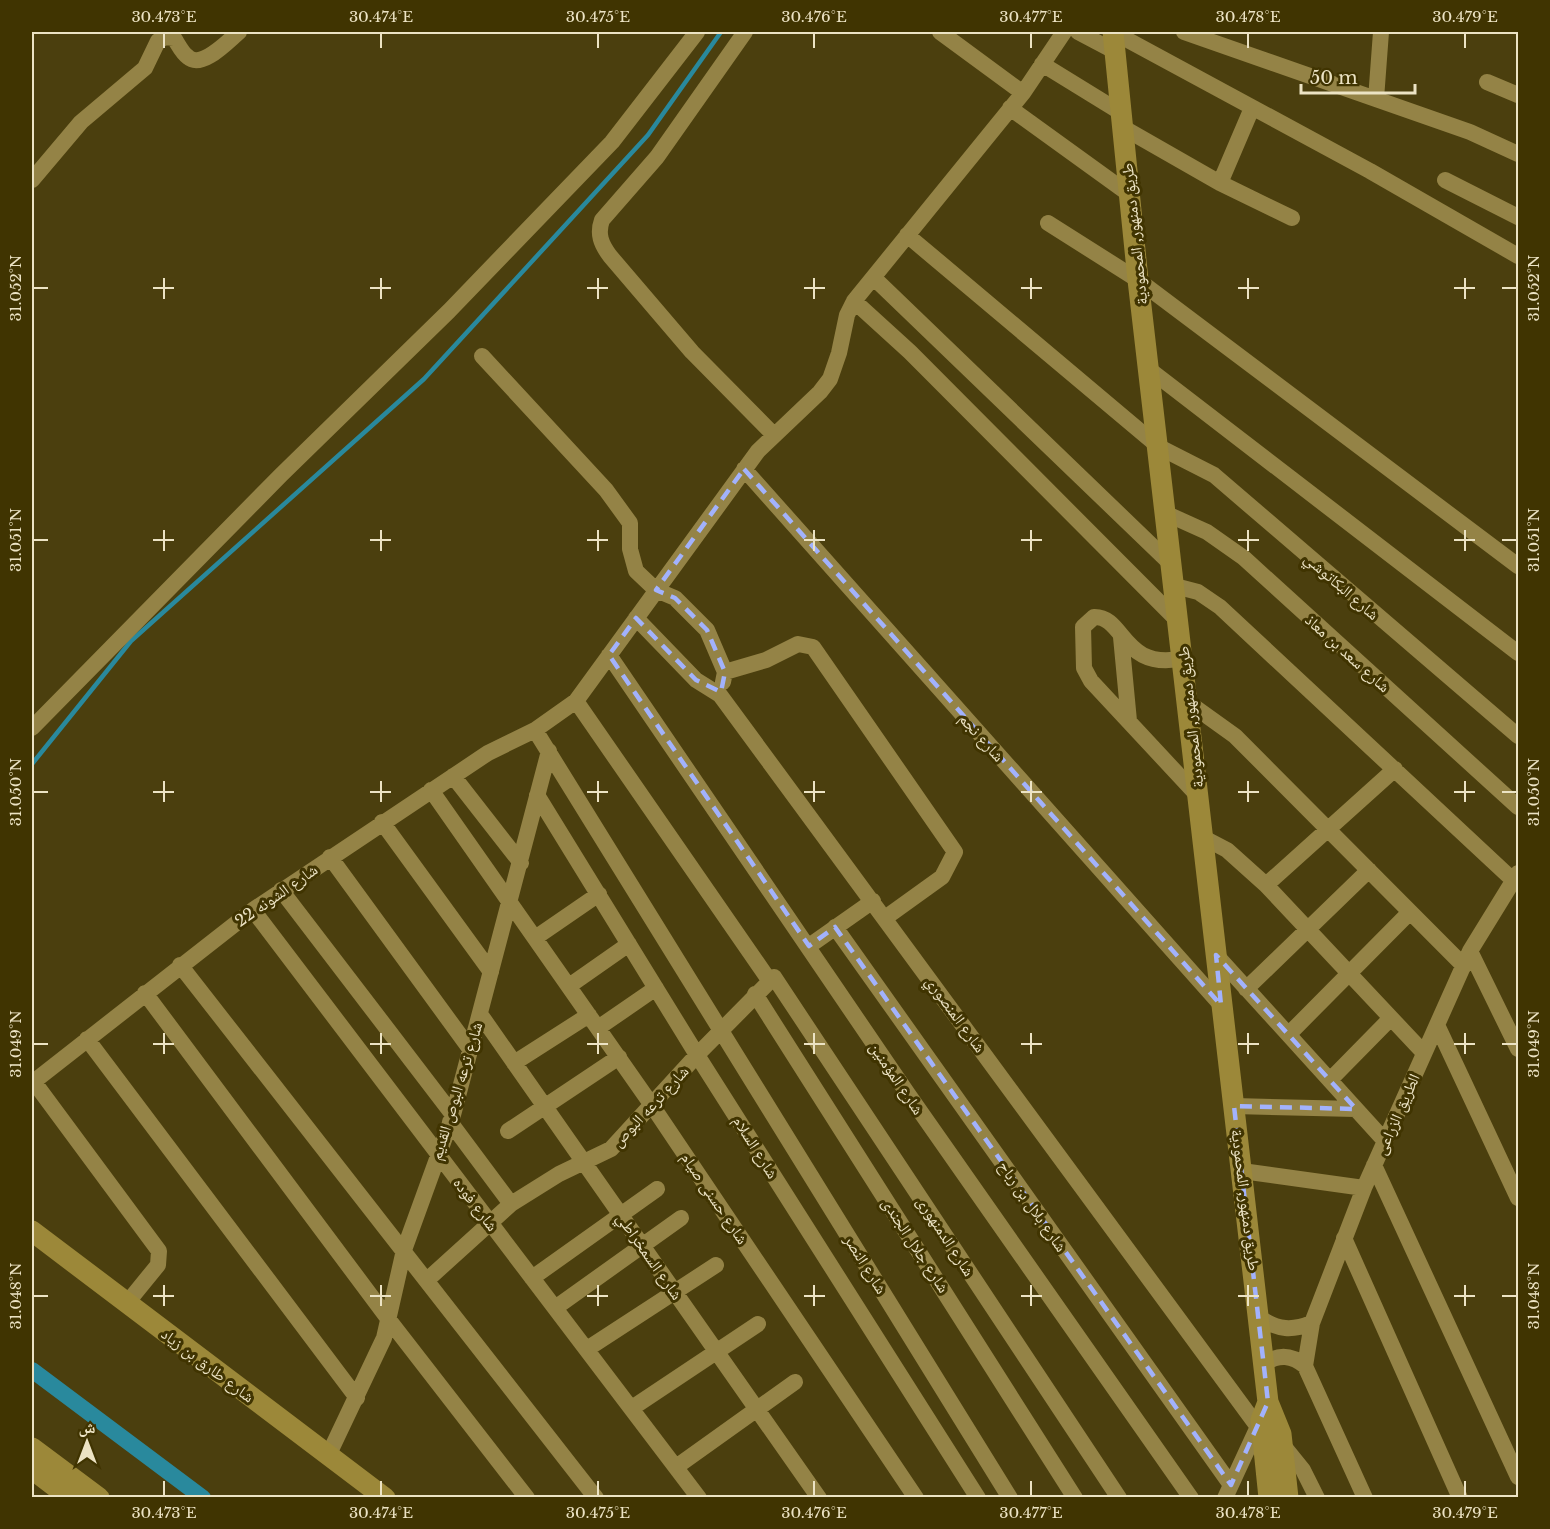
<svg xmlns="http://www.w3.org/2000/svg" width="1550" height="1529" viewBox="0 0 1550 1529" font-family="'Libre Baskerville','Noto Naskh Arabic',serif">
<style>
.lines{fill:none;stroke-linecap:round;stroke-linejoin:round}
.stream{stroke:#29899d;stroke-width:4.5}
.canal{stroke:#29899d;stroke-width:16}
.minor{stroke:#948346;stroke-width:16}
.major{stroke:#9c8839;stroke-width:21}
.marked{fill:none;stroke:#a2b2fd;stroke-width:4.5;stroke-dasharray:12 8;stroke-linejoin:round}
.ticks{fill:none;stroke:#ece3c4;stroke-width:2}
.labels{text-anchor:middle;stroke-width:6;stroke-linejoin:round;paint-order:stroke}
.street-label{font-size:16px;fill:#ece3c4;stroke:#403401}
.neatline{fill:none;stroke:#ece3c4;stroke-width:2}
.ticks-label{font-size:15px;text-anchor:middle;fill:#ece3c4}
</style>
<rect width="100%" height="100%" fill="#4b3f0e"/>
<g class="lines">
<path class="stream" d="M 32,764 L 131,641 L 424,379 L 648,135 L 721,32"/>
<path class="canal" d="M 32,1370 L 203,1498"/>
<path class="minor" d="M 745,32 L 657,157 L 602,220 C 597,234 601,244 610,256 L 692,352 L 773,434
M 940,32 L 1023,93
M 1078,32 L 1114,51
M 1113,32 L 1370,171 L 1518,256
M 1184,32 L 1470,132 L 1518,154
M 1042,64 L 1120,112
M 1487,82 L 1518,95
M 1376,99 L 1381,32
M 1010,108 L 1129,194
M 1122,127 L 1220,183 L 1292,218
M 32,180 L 81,122 L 145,68 L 158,41 L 165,37 L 174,38 C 178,44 182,53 188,57 C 202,70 229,40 239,32
M 1445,180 L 1518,217
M 1220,183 L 1252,108
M 1048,223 L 1138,280 L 1518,566
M 907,235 L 1159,447 L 1214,475 L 1518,736
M 874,278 L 1173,566
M 854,301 L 910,352 L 1180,623
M 482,356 L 606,490 L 630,523 L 630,549 L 636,571 L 656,590 L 675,598 L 707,630 L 725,672 L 723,682
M 1150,370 L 1518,653
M 744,469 L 1221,1005
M 1167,514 L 1207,532 L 1244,558 L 1518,807
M 1175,586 L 1198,592 L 1220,607 L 1514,881
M 636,618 L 696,680 L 720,695 L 1258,1427
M 1121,637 L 1129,721
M 609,655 L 908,1094 L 1191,1498
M 1184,658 C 1122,672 1125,616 1094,617 L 1083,627 L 1084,668 L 1091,681 L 1199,797
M 725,672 L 766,660 L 798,644 L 813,647 L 955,852 L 942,877 L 885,918
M 576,701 L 769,980
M 1189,703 L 1235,736 L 1464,966
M 32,728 L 281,475 L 449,311 L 612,142 L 697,32
M 535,730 L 1010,1498
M 453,776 L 521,863
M 431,790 L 651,1104 L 916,1498
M 537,795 L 697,1055 L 978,1498
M 382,822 L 491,972
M 1204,838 L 1227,850 L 1266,885 L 1424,1053
M 330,857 L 470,1049
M 1266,885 L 1395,769
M 281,890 L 453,1115
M 253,910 L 699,1498
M 835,927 L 1231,1485
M 535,938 L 599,894
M 809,946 L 873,901
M 1470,951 L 1518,1049
M 1216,955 L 1385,1141
M 180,965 L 596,1498
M 569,986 L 629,944
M 1246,989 L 1369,870
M 145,993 L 389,1320 L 527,1498
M 755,994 L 1075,1498
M 480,1014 L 819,1498
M 1437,1025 L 1518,1198
M 598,1028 L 656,988
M 1289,1034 L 1410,912
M 87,1039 L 357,1398
M 514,1063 L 589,1015
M 1330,1080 L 1391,1018
M 34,1082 L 159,1251 L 158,1265 L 127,1303
M 32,1083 L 253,910 L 488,753 L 535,730 L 576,701 L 758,451 L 820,392 L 830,379 L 839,353 L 847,315 L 854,301 L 1023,93 L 1064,32
M 1234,1106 L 1356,1109
M 450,1122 L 511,1204
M 508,1131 L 619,1057
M 1374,1165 L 1518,1477
M 1242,1171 L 1364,1188
M 1344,1238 L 1460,1498
M 532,1278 L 657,1189
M 427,1280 L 511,1204 L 559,1174 L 611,1149 L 697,1055 L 774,977 L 1119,1498
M 555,1308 L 681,1218
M 1260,1318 C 1278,1330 1292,1331 1312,1323
M 587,1349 L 716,1265
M 1265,1363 C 1279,1354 1292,1355 1305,1366 L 1365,1498
M 1305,1366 L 1312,1323 L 1364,1188 L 1470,951 L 1518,873
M 632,1408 L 758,1324
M 1282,1444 L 1303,1470 L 1317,1498
M 328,1456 L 384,1338 L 404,1250 L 453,1115 L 549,751
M 676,1467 L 795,1382
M 1225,1498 L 1261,1420"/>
<path class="major" d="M 1113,32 L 1138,280 L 1268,1402 L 1281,1434 L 1288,1498
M 32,1231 L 385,1498
M 1268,1402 L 1261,1420 L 1269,1498
M 32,1448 L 99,1498
M 32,1469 L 70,1498"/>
</g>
<path class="marked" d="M 744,469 L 1221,1005 L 1216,955 L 1356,1109 L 1234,1106 L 1268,1402 L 1231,1485 L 835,927 L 809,946 L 609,655 L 636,618 L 696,680 L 721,692 L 725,672 L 707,630 L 675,598 L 656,590 Z"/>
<path class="ticks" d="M 164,33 L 164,48M 381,33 L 381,48M 598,33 L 598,48M 814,33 L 814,48M 1031,33 L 1031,48M 1248,33 L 1248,48M 1465,33 L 1465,48M 164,278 L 164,299M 381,278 L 381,299M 598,278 L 598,299M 814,278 L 814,299M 1031,278 L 1031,299M 1248,278 L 1248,299M 1465,278 L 1465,299M 33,288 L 48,288M 153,288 L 174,288M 370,288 L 391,288M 587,288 L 608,288M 804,288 L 825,288M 1021,288 L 1042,288M 1238,288 L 1259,288M 1454,288 L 1475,288M 1502,288 L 1517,288M 164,530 L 164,551M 381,530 L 381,551M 598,530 L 598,551M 814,530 L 814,551M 1031,530 L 1031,551M 1248,530 L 1248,551M 1465,530 L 1465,551M 33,540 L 48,540M 153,540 L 174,540M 370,540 L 391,540M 587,540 L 608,540M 804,540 L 825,540M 1021,540 L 1042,540M 1238,540 L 1259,540M 1454,540 L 1475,540M 1502,540 L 1517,540M 164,781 L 164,802M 381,781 L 381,802M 598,781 L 598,802M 814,781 L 814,802M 1031,781 L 1031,802M 1248,781 L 1248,802M 1465,781 L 1465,802M 33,792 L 48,792M 153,792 L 174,792M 370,792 L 391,792M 587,792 L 608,792M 804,792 L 825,792M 1021,792 L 1042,792M 1238,792 L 1259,792M 1454,792 L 1475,792M 1502,792 L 1517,792M 164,1033 L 164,1054M 381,1033 L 381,1054M 598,1033 L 598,1054M 814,1033 L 814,1054M 1031,1033 L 1031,1054M 1248,1033 L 1248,1054M 1465,1033 L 1465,1054M 33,1044 L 48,1044M 153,1044 L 174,1044M 370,1044 L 391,1044M 587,1044 L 608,1044M 804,1044 L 825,1044M 1021,1044 L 1042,1044M 1238,1044 L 1259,1044M 1454,1044 L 1475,1044M 1502,1044 L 1517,1044M 164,1285 L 164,1306M 381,1285 L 381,1306M 598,1285 L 598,1306M 814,1285 L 814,1306M 1031,1285 L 1031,1306M 1248,1285 L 1248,1306M 1465,1285 L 1465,1306M 33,1296 L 48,1296M 153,1296 L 174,1296M 370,1296 L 391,1296M 587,1296 L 608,1296M 804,1296 L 825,1296M 1021,1296 L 1042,1296M 1238,1296 L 1259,1296M 1454,1296 L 1475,1296M 1502,1296 L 1517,1296M 164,1481 L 164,1496M 381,1481 L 381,1496M 598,1481 L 598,1496M 814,1481 L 814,1496M 1031,1481 L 1031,1496M 1248,1481 L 1248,1496M 1465,1481 L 1465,1496"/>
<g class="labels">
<g class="street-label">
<text transform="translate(1134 234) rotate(-96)" y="6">طريق دمنهور, المحمودية</text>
<text transform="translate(1342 586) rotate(41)" y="6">شارع البكاتوشي</text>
<text transform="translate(1348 653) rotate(42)" y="6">شارع سعد بن معاذ</text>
<text transform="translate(1190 717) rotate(-96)" y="6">طريق دمنهور, المحمودية</text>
<text transform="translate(982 737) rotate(48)" y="6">شارع نجم</text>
<text transform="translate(276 895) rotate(-35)" y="6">شارع الشونه 22</text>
<text transform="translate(956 1014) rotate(54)" y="6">شارع المنصوري</text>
<text transform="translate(897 1078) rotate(56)" y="6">شارع المؤمنين</text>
<text transform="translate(456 1091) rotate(-73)" y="6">شارع ترعه البوص القديم</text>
<text transform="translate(650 1106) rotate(-47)" y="6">شارع ترعه البوص</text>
<text transform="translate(1397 1114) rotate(-66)" y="6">الطريق الزراعى</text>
<text transform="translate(756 1147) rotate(58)" y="6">شارع السلام</text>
<text transform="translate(715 1198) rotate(56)" y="6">شارع حسنى صيام</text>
<text transform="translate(1246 1200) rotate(83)" y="6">طريق دمنهور, المحمودية</text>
<text transform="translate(476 1204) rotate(53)" y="6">شارع فوده</text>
<text transform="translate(1033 1206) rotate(55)" y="6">شارع بلال بن رباح</text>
<text transform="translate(946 1236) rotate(57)" y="6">شارع الدمنهورى</text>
<text transform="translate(916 1245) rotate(57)" y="6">شارع جلال الجندى</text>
<text transform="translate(650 1256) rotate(55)" y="6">شارع السمخراطي</text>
<text transform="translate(866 1264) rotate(58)" y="6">شارع النصر</text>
<text transform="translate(208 1365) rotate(37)" y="6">شارع طارق بن زياد</text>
</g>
</g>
<rect width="1550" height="1529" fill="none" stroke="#403401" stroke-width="66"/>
<g transform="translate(87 1442)" stroke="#403401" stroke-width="4.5" paint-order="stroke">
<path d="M0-4.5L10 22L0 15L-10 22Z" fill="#ece3c4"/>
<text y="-9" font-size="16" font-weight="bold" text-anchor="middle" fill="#ece3c4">ش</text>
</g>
<path d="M1301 84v9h114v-9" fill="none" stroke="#ece3c4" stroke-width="3"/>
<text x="1310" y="84" font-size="18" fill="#ece3c4" stroke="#403401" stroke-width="4.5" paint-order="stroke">50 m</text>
<rect x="33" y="33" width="1484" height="1463" class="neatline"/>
<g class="ticks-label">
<text x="164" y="22">30.473°E</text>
<text x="381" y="22">30.474°E</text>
<text x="598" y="22">30.475°E</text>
<text x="814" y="22">30.476°E</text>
<text x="1031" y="22">30.477°E</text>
<text x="1248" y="22">30.478°E</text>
<text x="1465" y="22">30.479°E</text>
<text transform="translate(16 288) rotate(-90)" y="5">31.052°N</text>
<text transform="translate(1534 288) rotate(-90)" y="5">31.052°N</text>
<text transform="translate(16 540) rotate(-90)" y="5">31.051°N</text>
<text transform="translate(1534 540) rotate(-90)" y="5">31.051°N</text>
<text transform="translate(16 792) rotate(-90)" y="5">31.050°N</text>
<text transform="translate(1534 792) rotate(-90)" y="5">31.050°N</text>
<text transform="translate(16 1044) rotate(-90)" y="5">31.049°N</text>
<text transform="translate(1534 1044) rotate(-90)" y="5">31.049°N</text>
<text transform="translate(16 1296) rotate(-90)" y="5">31.048°N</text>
<text transform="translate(1534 1296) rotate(-90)" y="5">31.048°N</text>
<text x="164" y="1518">30.473°E</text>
<text x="381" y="1518">30.474°E</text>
<text x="598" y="1518">30.475°E</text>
<text x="814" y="1518">30.476°E</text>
<text x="1031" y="1518">30.477°E</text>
<text x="1248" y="1518">30.478°E</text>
<text x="1465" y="1518">30.479°E</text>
</g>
</svg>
